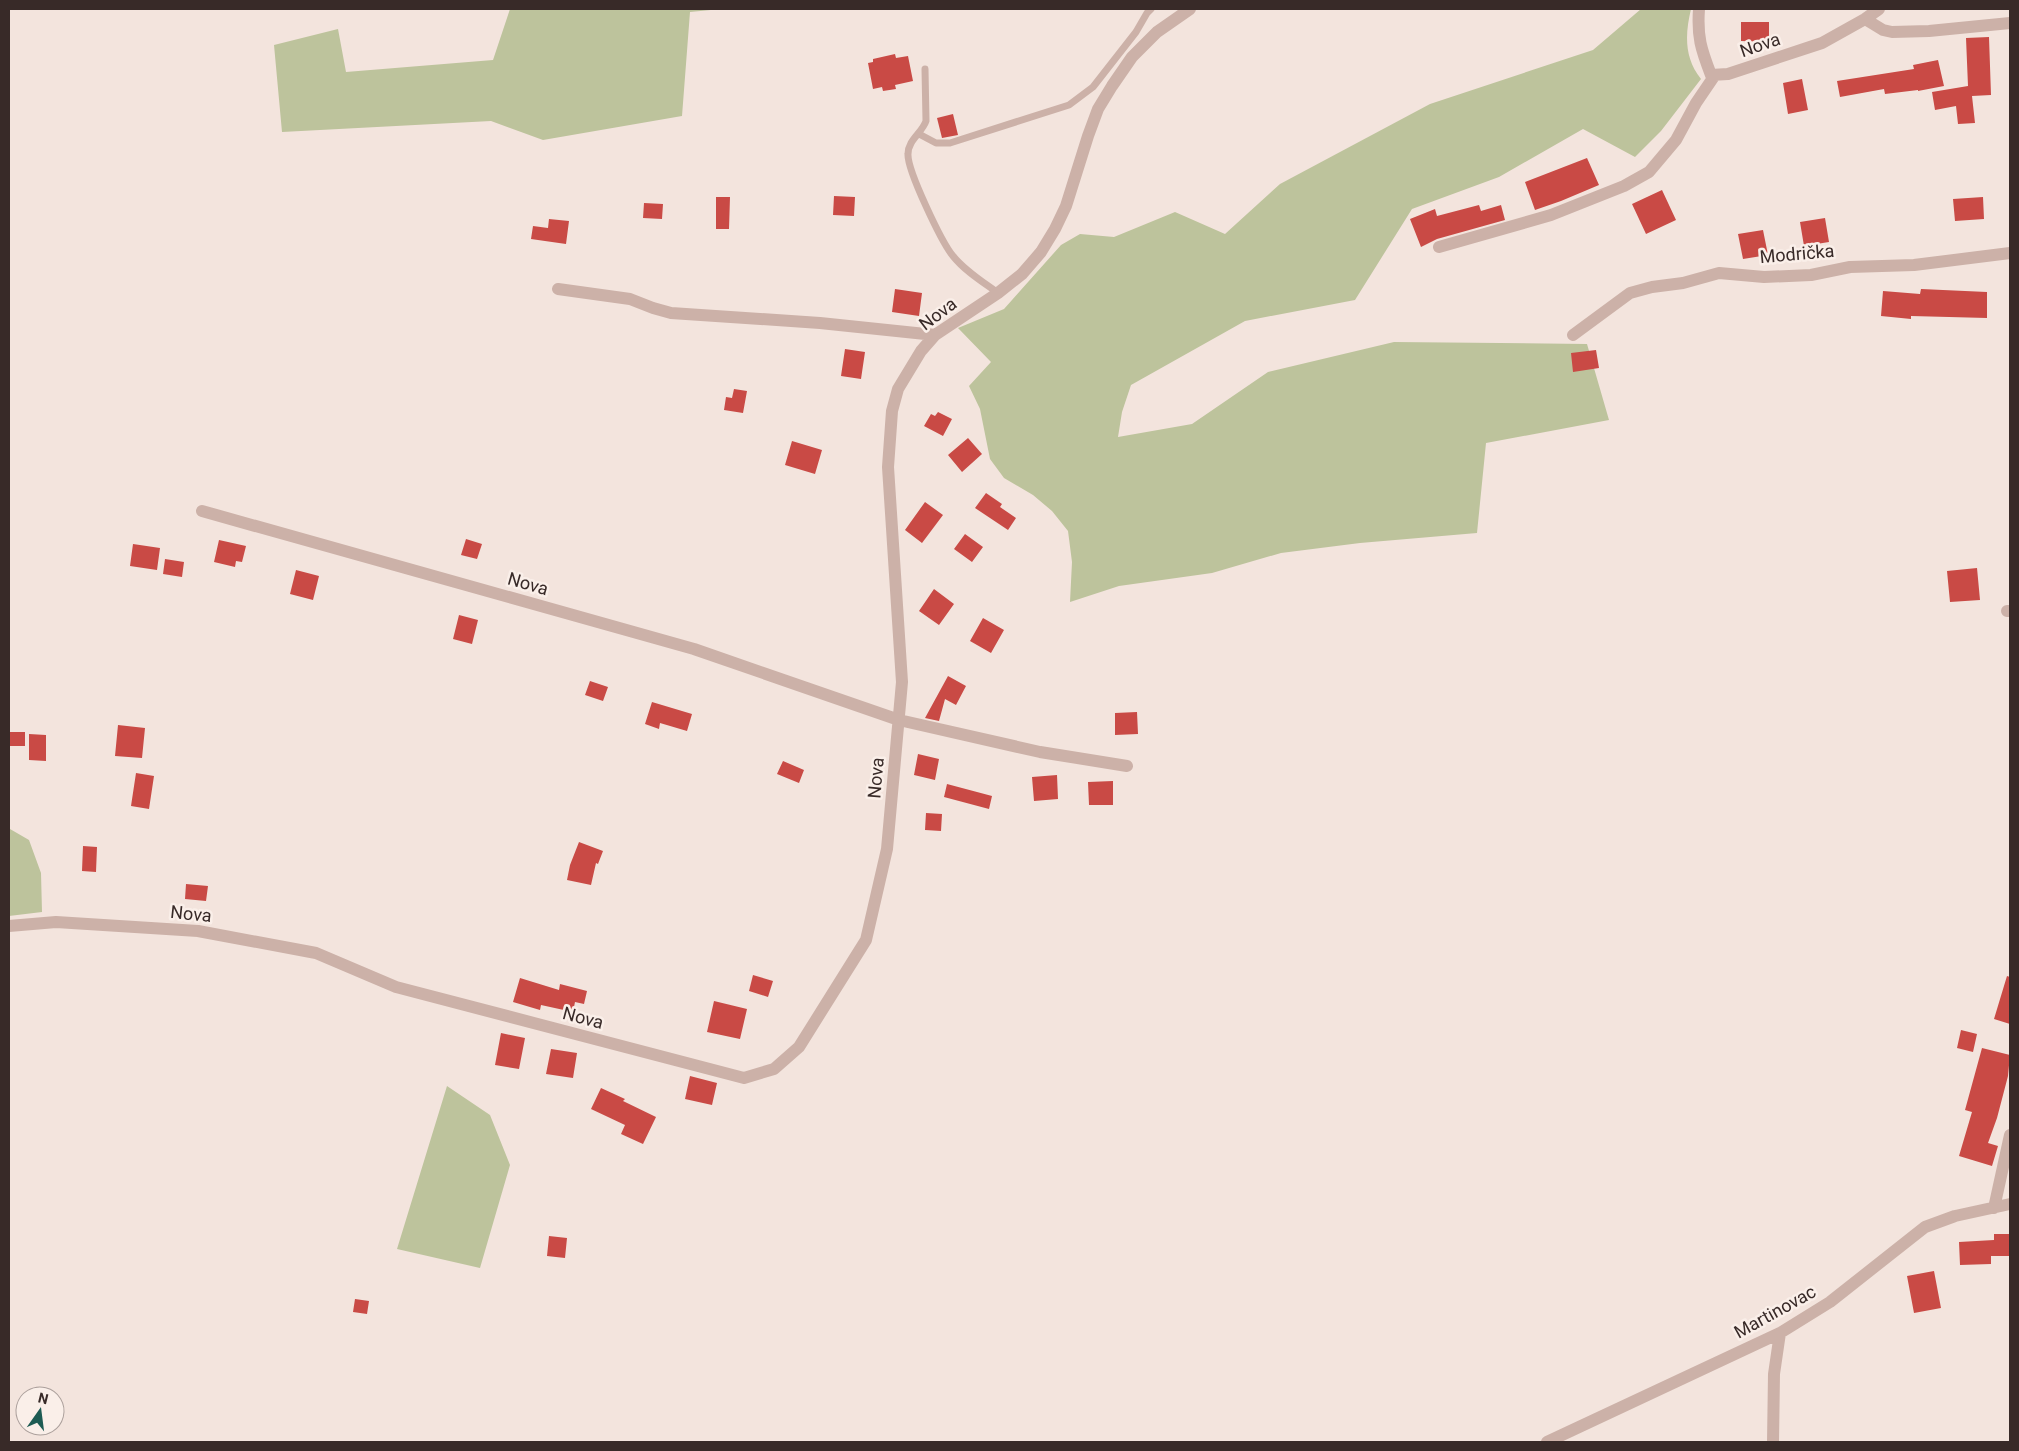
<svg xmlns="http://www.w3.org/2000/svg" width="2019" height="1451" viewBox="0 0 2019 1451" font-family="Roboto,sans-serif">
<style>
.green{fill:#bdc39c}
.building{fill:#c94a45}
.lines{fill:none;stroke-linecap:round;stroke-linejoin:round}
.service{stroke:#ccb1a8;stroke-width:7}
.minor{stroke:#ccb1a8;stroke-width:12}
.labels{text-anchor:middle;stroke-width:5;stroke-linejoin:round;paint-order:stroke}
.street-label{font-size:18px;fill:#382a28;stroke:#faefe9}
</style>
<rect width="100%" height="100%" fill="#f3e4dd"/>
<path class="green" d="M 510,9 L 721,9 L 690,12 L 682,116 L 543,140 L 491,121 L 282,132 L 274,45 L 338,29 L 346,72 L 493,60 Z
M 1641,9 L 1691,9 C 1685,34 1684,58 1701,79 L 1661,131 L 1635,157 L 1583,129 L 1499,177 L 1412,209 L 1355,300 L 1245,321 L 1131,385 L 1122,412 L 1118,437 L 1192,424 L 1268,372 L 1394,342 L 1587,344 L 1609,420 L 1486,443 L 1477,533 L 1360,543 L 1281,553 L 1212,573 L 1119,586 L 1070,602 L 1072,562 L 1068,531 L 1052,511 L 1033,495 L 1004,478 L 990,459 L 980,409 L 969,386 L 991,362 L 958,328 L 1004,309 L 1061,245 L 1080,234 L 1114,237 L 1175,212 L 1225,234 L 1280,184 L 1430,104 L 1593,50 Z
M 9,820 L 10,829 L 29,840 L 41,873 L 42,912 L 9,916 Z
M 447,1086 L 490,1115 L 510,1165 L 480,1268 L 397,1249 Z"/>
<path class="building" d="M 1741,22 L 1769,22 L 1769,42 L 1741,41 Z
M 1989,37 L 1991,95 L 1972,96 L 1975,123 L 1958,124 L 1956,106 L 1935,110 L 1932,92 L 1968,86 L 1966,38 Z
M 895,54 L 896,58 L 908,56 L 913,81 L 895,85 L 896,89 L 883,91 L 882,87 L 873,89 L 868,63 L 873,62 L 873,59 Z
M 1938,60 L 1944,86 L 1918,91 L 1918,90 L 1885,94 L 1884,89 L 1840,97 L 1837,81 L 1914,69 L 1913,65 Z
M 1802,79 L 1808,110 L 1788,114 L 1783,83 Z
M 953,114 L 958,135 L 942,138 L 937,118 Z
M 1587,158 L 1599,185 L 1561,201 L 1535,210 L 1525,182 Z
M 1662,190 L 1676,220 L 1646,234 L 1632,204 Z
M 834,196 L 855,197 L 854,216 L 833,215 Z
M 716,197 L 730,197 L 729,229 L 716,229 Z
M 1983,197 L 1984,219 L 1955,221 L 1953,199 Z
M 644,203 L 663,204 L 662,219 L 643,218 Z
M 1479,205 L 1481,211 L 1501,205 L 1505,220 L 1437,239 L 1421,247 L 1410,219 L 1435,209 L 1437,216 Z
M 1825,218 L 1829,242 L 1804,246 L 1800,222 Z
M 549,219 L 569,221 L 566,244 L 531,239 L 533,226 L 548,228 Z
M 1763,230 L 1768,255 L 1743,259 L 1738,234 Z
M 895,289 L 922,293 L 919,316 L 892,312 Z
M 1921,289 L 1987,292 L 1987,318 L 1911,316 L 1911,319 L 1881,316 L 1883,291 L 1920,294 Z
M 845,349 L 865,352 L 861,379 L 841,376 Z
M 1596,350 L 1599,368 L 1573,372 L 1571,353 Z
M 734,389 L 747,391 L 743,413 L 724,410 L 726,397 L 732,398 Z
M 938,412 L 952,419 L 943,436 L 924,426 L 931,414 L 935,416 Z
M 968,438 L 982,454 L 962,472 L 948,455 Z
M 792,441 L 822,450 L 815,474 L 785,465 Z
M 986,493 L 1002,504 L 1000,507 L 1016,518 L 1008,530 L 975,508 Z
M 925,502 L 943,515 L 922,543 L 905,530 Z
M 965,534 L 983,547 L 972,562 L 954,549 Z
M 466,539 L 482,544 L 477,559 L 461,555 Z
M 219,540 L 246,546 L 242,562 L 236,561 L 235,567 L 214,562 Z
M 133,544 L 160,548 L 157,570 L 130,566 Z
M 165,559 L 184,562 L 182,577 L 163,574 Z
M 1977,568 L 1980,600 L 1950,602 L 1947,571 Z
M 296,570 L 319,576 L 313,600 L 290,594 Z
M 934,589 L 954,604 L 939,625 L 919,611 Z
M 459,615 L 478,620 L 472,644 L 453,639 Z
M 983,618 L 1004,630 L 991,653 L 970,641 Z
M 948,676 L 966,686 L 956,705 L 945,699 L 939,721 L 925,718 Z
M 590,681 L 608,687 L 603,701 L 585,695 Z
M 652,702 L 692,714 L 687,731 L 660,723 L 659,729 L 645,724 Z
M 1137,712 L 1138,734 L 1115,735 L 1115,713 Z
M 118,725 L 145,728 L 142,758 L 115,756 Z
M 10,732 L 25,732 L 25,746 L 10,746 Z
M 29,734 L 46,735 L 46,761 L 29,760 Z
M 918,754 L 939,759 L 935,780 L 914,775 Z
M 783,761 L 804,770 L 799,783 L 777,774 Z
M 136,773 L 154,776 L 149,809 L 131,806 Z
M 1057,775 L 1058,799 L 1034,801 L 1032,777 Z
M 1113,781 L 1113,805 L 1089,805 L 1088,782 Z
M 947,784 L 992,796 L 989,809 L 944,797 Z
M 926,813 L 942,814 L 941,831 L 925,830 Z
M 579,842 L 603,851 L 598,864 L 596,863 L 591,885 L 567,880 L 570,865 Z
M 83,846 L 97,847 L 96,872 L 82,871 Z
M 186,884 L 208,886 L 206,901 L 185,899 Z
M 753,975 L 773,981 L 768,997 L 749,991 Z
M 2007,976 L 2010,977 L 2010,1024 L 1994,1019 Z
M 520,978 L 559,990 L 560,984 L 587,991 L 584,1004 L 575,1002 L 573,1012 L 541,1005 L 540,1010 L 513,1002 Z
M 714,1001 L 747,1009 L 740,1039 L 707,1032 Z
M 1961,1030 L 1977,1034 L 1973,1052 L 1957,1048 Z
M 501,1033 L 525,1038 L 519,1069 L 495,1065 Z
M 1982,1048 L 2010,1055 L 2008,1076 L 1997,1118 L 1988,1143 L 1998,1146 L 1992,1166 L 1959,1156 L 1972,1112 L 1965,1110 Z
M 551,1049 L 577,1053 L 573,1078 L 546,1074 Z
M 690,1076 L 717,1083 L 712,1105 L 685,1099 Z
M 601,1088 L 625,1099 L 623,1101 L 656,1117 L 643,1144 L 621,1134 L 625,1125 L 591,1109 Z
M 1994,1234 L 2010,1234 L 2010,1256 L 1991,1256 L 1991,1264 L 1960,1265 L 1959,1242 L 1994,1240 Z
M 549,1236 L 567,1238 L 565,1258 L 547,1256 Z
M 1934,1271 L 1941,1308 L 1914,1313 L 1907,1276 Z
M 355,1299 L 369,1301 L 367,1314 L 353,1312 Z"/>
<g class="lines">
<path class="service" d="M 925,69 L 926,121 C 922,133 908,140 908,154 C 907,170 942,243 953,256 C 965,271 983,282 998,293
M 919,134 L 936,143 L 950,143 L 1069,105 L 1093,87 L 1136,32 L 1147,13 L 1151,9"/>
<path class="minor" d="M 1699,9 C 1697,37 1701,49 1711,75 L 1728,74 L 1822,43 L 1865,19 L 1879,9
M 1865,19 L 1883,30 L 1892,32 L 1929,31 L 2010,23
M 1439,247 L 1551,215 L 1624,186 L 1649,172 L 1676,140 L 1696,103 L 1715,75
M 558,289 L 630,299 L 653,308 L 671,313 L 820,323 L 935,335
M 1573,335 L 1630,293 L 1652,287 L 1683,283 L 1719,273 L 1764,277 L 1811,275 L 1850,267 L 1914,265 L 2010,253
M 202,511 L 694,649 L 899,720 L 1040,752 L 1127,766
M 2007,611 L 2010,611
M 9,926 L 56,922 L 198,931 L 316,953 L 396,987 L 744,1078 L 774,1069 L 799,1047 L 866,940 L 887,849 L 902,682 L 888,467 L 892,411 L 898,389 L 921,351 L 935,335 L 998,293 L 1022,274 L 1041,252 L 1055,229 L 1066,206 L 1088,136 L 1098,109 L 1112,86 L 1132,57 L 1157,32 L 1190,9
M 1994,1208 L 2010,1135
M 1547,1442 L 1780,1333 L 1830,1302 L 1925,1227 L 1955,1216 L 2010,1204
M 1773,1442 L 1774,1374 L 1780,1333"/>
</g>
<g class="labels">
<g class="street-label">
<text transform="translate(1760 45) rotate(-19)" y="6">Nova</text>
<text transform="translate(1797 254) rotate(-5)" y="6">Modrička</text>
<text transform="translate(938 314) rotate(-37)" y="6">Nova</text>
<text transform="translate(528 584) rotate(16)" y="6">Nova</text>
<text transform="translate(876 778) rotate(-85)" y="6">Nova</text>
<text transform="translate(191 914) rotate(6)" y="6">Nova</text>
<text transform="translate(583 1018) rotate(15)" y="6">Nova</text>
<text transform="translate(1775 1312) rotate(-29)" y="6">Martinovac</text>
</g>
</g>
<rect width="2019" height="1451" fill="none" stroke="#382a28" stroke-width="20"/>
<g transform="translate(40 1411) rotate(14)"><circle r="24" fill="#faefe9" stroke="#aca09c"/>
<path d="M0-4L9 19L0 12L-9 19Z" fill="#1d5b53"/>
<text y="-8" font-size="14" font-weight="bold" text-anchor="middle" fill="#382a28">N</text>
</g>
</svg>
